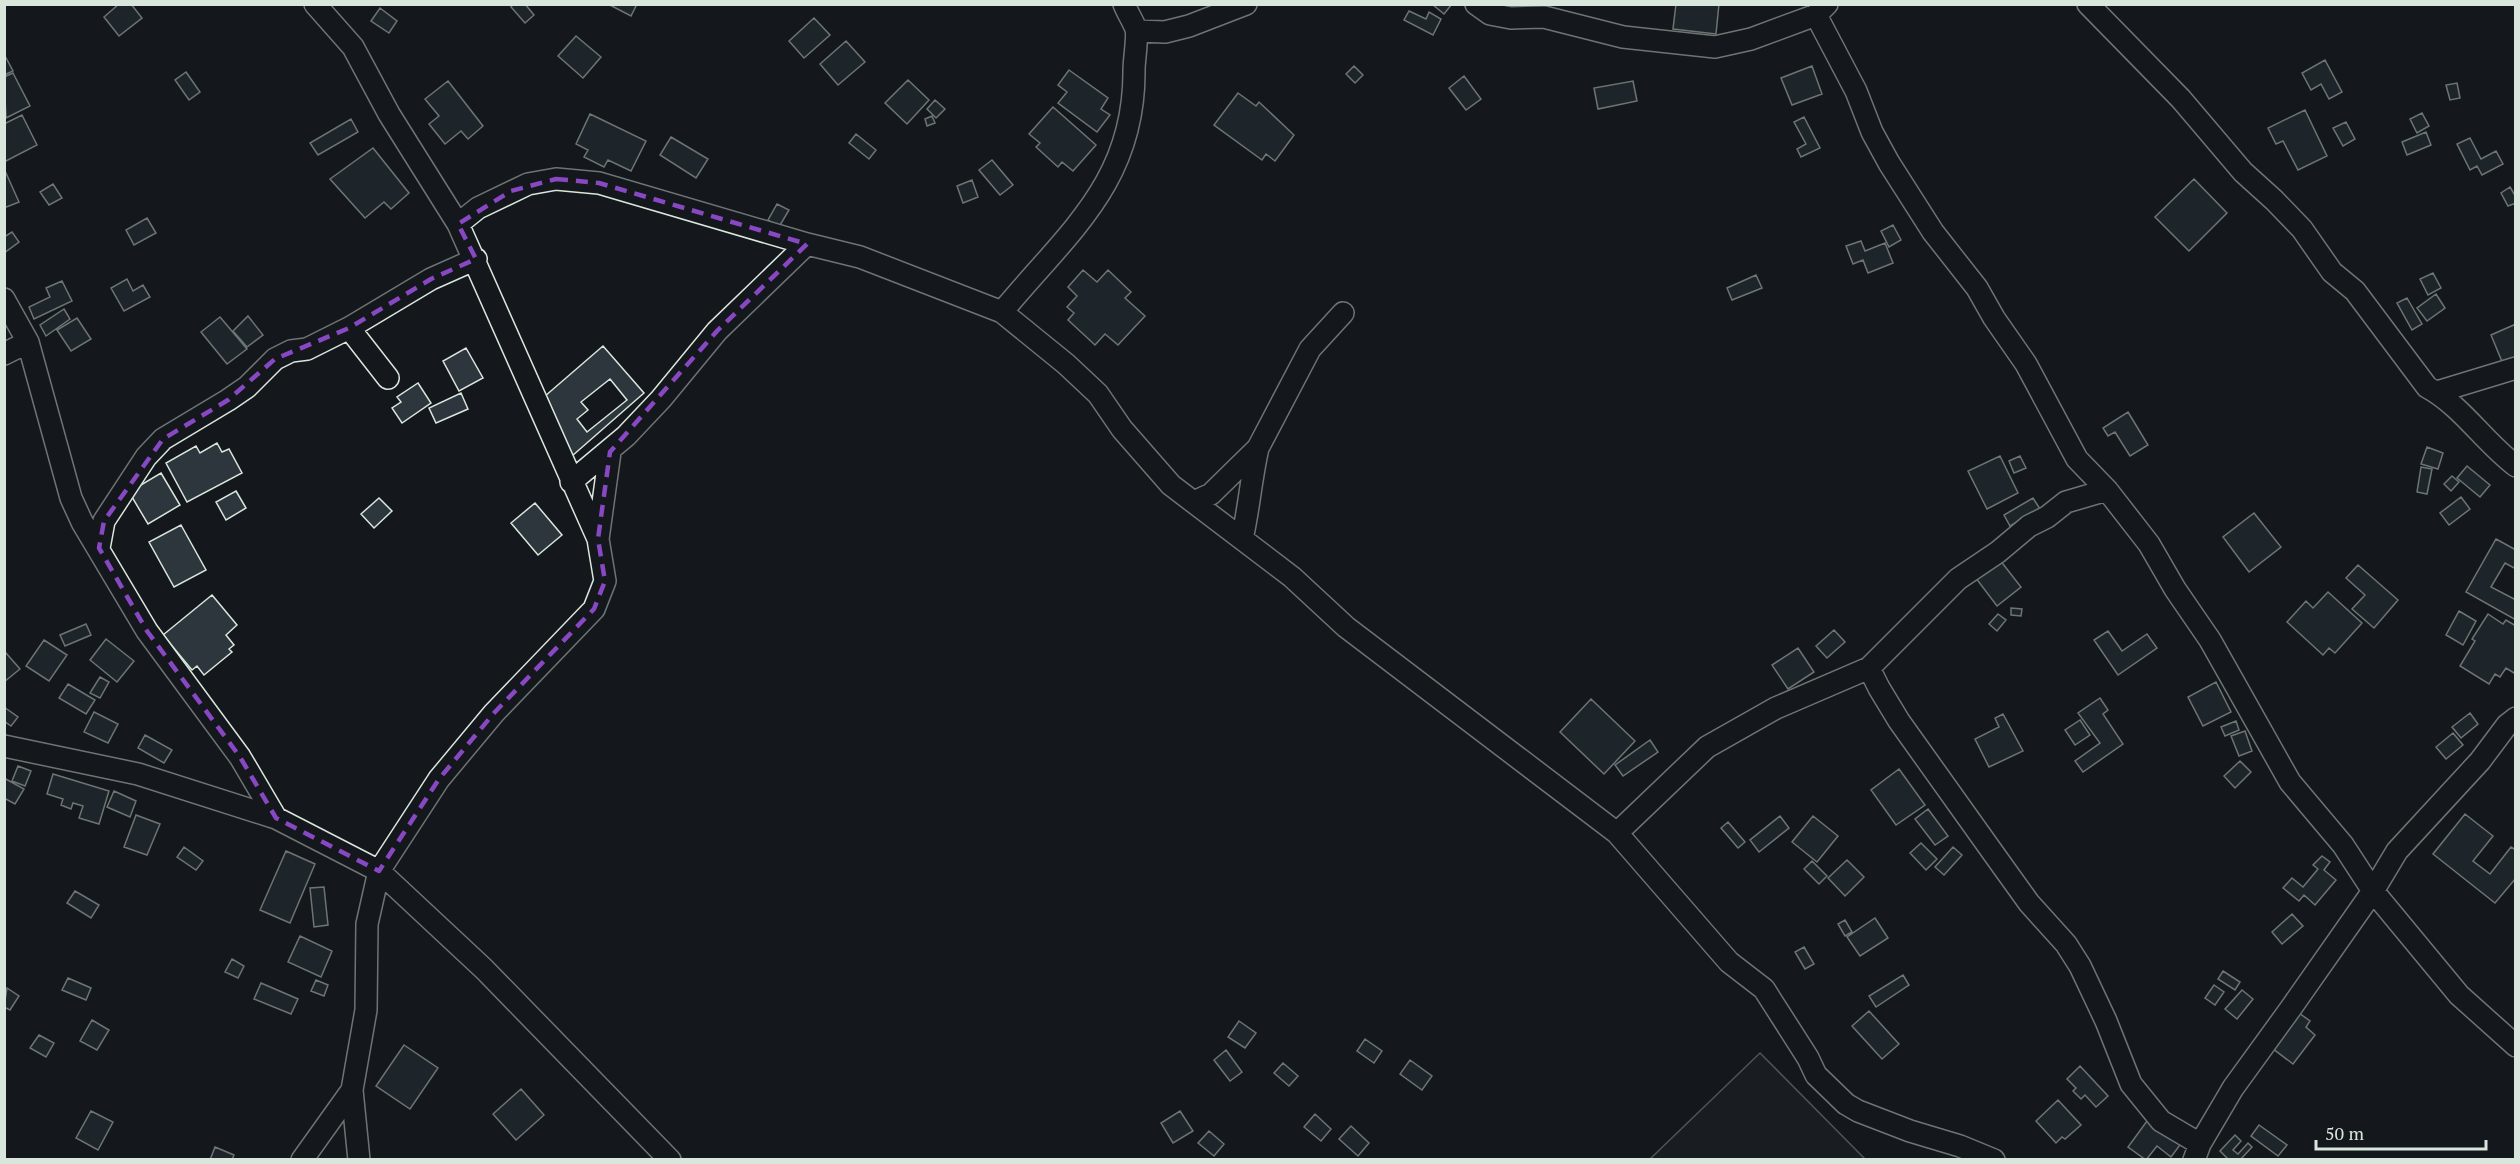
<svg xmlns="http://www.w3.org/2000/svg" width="2520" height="1164" viewBox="0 0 2520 1164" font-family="'PT Serif',serif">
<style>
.green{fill:#202428;stroke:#939e99;stroke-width:1.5}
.building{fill:#2c363c;stroke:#d8e6dc;stroke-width:1.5;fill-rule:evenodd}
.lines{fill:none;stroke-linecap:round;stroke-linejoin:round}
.street-casing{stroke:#d8e6dc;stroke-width:24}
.street{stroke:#14181c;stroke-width:21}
.marked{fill:none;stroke:#8948c3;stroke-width:4.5;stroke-dasharray:12 8;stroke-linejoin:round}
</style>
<rect width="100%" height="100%" fill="#14181c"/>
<path class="green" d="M 1760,1053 L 1865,1159 L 1650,1159 Z"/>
<path class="building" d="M 119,4 L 131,4 L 142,18 L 119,36 L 104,17 Z
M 513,4 L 525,4 L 534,15 L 525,23 L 511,7 Z
M 608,4 L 637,4 L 631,16 Z
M 1432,4 L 1452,4 L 1444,14 Z
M 1676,4 L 1719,4 L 1716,34 L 1673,29 Z
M 380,8 L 397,21 L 389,33 L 371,21 Z
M 1409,11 L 1426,19 L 1429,12 L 1441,19 L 1433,35 L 1404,20 Z
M 814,18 L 830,35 L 804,58 L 789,41 Z
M 576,36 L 601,57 L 583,78 L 558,56 Z
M 846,41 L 865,62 L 838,85 L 820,64 Z
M 4,54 L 13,71 L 4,75 Z
M 2325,60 L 2342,92 L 2329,99 L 2321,84 L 2311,90 L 2302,73 Z
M 1354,66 L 1363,75 L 1355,83 L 1346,74 Z
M 1812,66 L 1822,94 L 1792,105 L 1781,78 Z
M 1069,70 L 1108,98 L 1101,109 L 1110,115 L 1097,132 L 1058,103 L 1067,92 L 1058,85 Z
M 186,72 L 200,92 L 189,100 L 175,80 Z
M 13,73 L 30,106 L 6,118 L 4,77 Z
M 1464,76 L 1481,99 L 1466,110 L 1449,88 Z
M 908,80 L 929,100 L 907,124 L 885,103 Z
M 448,81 L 483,126 L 468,139 L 461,131 L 445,144 L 429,124 L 439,116 L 425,99 Z
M 1633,81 L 1637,101 L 1598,109 L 1594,88 Z
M 2457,83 L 2460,98 L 2450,100 L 2446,85 Z
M 1238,93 L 1256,106 L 1259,102 L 1294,135 L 1275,161 L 1266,154 L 1262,160 L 1214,125 Z
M 935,100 L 945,109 L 936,118 L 927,109 Z
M 1053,107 L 1096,145 L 1073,171 L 1062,162 L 1058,167 L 1036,147 L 1040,143 L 1029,134 Z
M 2305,110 L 2327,156 L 2298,170 L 2283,141 L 2276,144 L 2268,128 Z
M 2422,113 L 2429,126 L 2417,133 L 2410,119 Z
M 590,114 L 646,141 L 631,171 L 608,160 L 604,167 L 584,157 L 588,150 L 576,144 Z
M 22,115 L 37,145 L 4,162 L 4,124 Z
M 932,116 L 935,123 L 927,126 L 925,119 Z
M 1804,117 L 1820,148 L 1801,157 L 1797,149 L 1806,144 L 1794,122 Z
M 351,119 L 358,132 L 318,155 L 310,143 Z
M 2346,122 L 2355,139 L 2343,146 L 2333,128 Z
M 2426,132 L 2431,145 L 2407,155 L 2402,142 Z
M 856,134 L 876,150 L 869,159 L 849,143 Z
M 671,137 L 708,159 L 696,178 L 660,155 Z
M 2470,138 L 2481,159 L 2496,151 L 2503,164 L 2482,175 L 2477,166 L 2470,170 L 2457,144 Z
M 373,148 L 409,193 L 391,209 L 384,202 L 365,218 L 330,179 Z
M 992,160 L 1013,185 L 1000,195 L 979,170 Z
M 6,173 L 19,202 L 4,208 L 4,174 Z
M 2194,179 L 2227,213 L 2189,251 L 2155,217 Z
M 972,180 L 978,197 L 963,203 L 957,186 Z
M 53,184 L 62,198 L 49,205 L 40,192 Z
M 2510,187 L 2516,197 L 2516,203 L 2508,206 L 2501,193 Z
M 777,204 L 789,210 L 779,227 L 768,220 Z
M 147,218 L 156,233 L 134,245 L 126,230 Z
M 1893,225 L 1901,240 L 1889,247 L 1881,231 Z
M 12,232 L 19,242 L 4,253 L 4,237 Z
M 1861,241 L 1865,251 L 1885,243 L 1893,263 L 1868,273 L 1863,260 L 1853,264 L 1846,246 Z
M 1083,270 L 1097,282 L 1108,270 L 1131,292 L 1125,298 L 1145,316 L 1118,345 L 1105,334 L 1095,345 L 1068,320 L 1074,313 L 1067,307 L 1077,296 L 1068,287 Z
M 2433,273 L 2441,288 L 2428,295 L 2420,279 Z
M 1756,275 L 1762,288 L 1732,300 L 1727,288 Z
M 127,279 L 133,291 L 143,285 L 150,297 L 124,311 L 111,288 Z
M 62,281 L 72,301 L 34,319 L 29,307 L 50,297 L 46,288 Z
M 2436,294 L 2445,308 L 2427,321 L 2417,308 Z
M 2407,298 L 2422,324 L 2412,330 L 2397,303 Z
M 64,309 L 70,319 L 46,336 L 40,325 Z
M 248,316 L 263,335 L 247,347 L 233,331 Z
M 220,317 L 247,349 L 227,364 L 201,332 Z
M 77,318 L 91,339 L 71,351 L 57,330 Z
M 2516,324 L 2516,359 L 2503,364 L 2491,335 Z
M 603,346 L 644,393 L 572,456 L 556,437 L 562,432 L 537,403 ZM 610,379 L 627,400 L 587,432 L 577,419 L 588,410 L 581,402 Z
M 466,348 L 483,378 L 459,391 L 443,361 Z
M 418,383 L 431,403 L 402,423 L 392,408 L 401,402 L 397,397 Z
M 461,393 L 468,409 L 436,423 L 429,408 Z
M 2128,412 L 2148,445 L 2130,456 L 2115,432 L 2108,436 L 2103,428 Z
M 217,443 L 222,452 L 229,449 L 242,473 L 187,502 L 166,463 L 196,446 L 200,453 Z
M 2427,447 L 2443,453 L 2438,469 L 2421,464 Z
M 2000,456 L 2018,493 L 1987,509 L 1968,471 Z
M 2020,456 L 2026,468 L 2014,473 L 2009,461 Z
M 2467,466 L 2490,485 L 2480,497 L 2457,478 Z
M 2421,467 L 2432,469 L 2427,494 L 2417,492 Z
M 161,473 L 180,505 L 148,524 L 129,492 Z
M 2452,476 L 2459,482 L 2451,491 L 2444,484 Z
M 236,491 L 246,508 L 226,520 L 216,502 Z
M 2461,497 L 2470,509 L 2449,525 L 2440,513 Z
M 379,498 L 392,511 L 374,528 L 361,514 Z
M 2033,498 L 2040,509 L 2010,526 L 2004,515 Z
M 535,503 L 562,535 L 538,555 L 511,523 Z
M 2254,513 L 2281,547 L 2249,572 L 2223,537 Z
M 181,525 L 206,570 L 174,587 L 149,542 Z
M 2496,539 L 2516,550 L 2516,569 L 2505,563 L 2491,587 L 2514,599 L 2516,596 L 2516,620 L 2466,592 Z
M 1996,555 L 2021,587 L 1997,606 L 1972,573 Z
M 2358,565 L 2398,600 L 2374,628 L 2352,609 L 2365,595 L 2346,578 Z
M 2328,592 L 2362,623 L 2335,653 L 2329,648 L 2323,655 L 2287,622 L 2306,601 L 2313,608 Z
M 212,595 L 237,625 L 226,635 L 234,645 L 229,649 L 232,652 L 204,675 L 197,666 L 192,670 L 163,635 Z
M 2011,608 L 2022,609 L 2021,616 L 2011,615 Z
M 2459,611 L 2476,621 L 2463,645 L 2446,635 Z
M 1998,614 L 2006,620 L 1997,631 L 1989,624 Z
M 2488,614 L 2503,624 L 2506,620 L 2516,626 L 2516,671 L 2514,673 L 2506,668 L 2500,677 L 2495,674 L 2489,684 L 2460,666 L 2475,641 L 2472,639 Z
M 86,624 L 91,635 L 65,646 L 60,635 Z
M 1834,630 L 1845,642 L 1827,658 L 1816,646 Z
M 2108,631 L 2122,651 L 2147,634 L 2157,648 L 2118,675 L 2094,640 Z
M 106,639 L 134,661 L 117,682 L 90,660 Z
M 44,640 L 67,655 L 49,681 L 26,666 Z
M 1798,648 L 1814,672 L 1788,689 L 1772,665 Z
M 6,653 L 20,669 L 4,682 L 4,654 Z
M 100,677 L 109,682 L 100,698 L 90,693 Z
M 2216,682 L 2231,712 L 2203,726 L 2188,697 Z
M 68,684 L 95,700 L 86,714 L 59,698 Z
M 2100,698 L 2108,710 L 2103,714 L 2123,744 L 2083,772 L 2075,761 L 2100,743 L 2078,713 Z
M 1591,699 L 1635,741 L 1604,774 L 1560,732 Z
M 4,707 L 18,717 L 11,726 L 4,721 Z
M 94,712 L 118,724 L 108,743 L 84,732 Z
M 2470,713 L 2478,724 L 2461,738 L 2452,727 Z
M 2003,714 L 2023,751 L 1989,767 L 1975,739 L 1999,727 L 1995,718 Z
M 2080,720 L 2090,735 L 2075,745 L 2065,730 Z
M 2236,721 L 2239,730 L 2225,736 L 2221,727 Z
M 2245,731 L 2252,751 L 2239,756 L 2231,736 Z
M 2453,733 L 2463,745 L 2446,759 L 2436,747 Z
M 145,735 L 172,750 L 164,763 L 138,748 Z
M 1650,740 L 1658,752 L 1623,776 L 1615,765 Z
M 2240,761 L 2251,772 L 2235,788 L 2224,776 Z
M 18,766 L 31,771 L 25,786 L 12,781 Z
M 1899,769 L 1925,805 L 1896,825 L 1871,790 Z
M 53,774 L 109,791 L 99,824 L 79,818 L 83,806 L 73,803 L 71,809 L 61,805 L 63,799 L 47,794 Z
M 4,778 L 24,789 L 15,804 L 4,798 Z
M 114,791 L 136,801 L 130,817 L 107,807 Z
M 1928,809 L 1948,836 L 1935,845 L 1915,819 Z
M 2465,814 L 2493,836 L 2473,861 L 2490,874 L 2511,847 L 2516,850 L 2516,878 L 2495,903 L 2433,854 Z
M 136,815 L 160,824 L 147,855 L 124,847 Z
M 1780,816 L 1789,828 L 1759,852 L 1750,840 Z
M 1813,816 L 1838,836 L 1817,862 L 1792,842 Z
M 1728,822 L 1745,842 L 1738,848 L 1721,828 Z
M 1921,843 L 1937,859 L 1926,870 L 1910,853 Z
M 184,847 L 203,861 L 196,870 L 177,857 Z
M 1953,847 L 1962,855 L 1944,875 L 1935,867 Z
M 286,851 L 315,864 L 290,923 L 260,910 Z
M 2322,856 L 2330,862 L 2324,870 L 2336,880 L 2315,905 L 2304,895 L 2299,901 L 2283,888 L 2292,878 L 2303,887 L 2318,869 L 2313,865 Z
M 1847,860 L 1864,877 L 1845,896 L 1828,878 Z
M 1812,861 L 1827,876 L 1819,884 L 1804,869 Z
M 324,887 L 328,925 L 314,927 L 310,888 Z
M 75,891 L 99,905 L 91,918 L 67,903 Z
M 2292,914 L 2303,926 L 2282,944 L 2272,932 Z
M 1875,918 L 1888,938 L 1860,956 L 1847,937 Z
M 1845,920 L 1852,932 L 1845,936 L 1838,924 Z
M 300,936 L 332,951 L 321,977 L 288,962 Z
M 1804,947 L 1814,964 L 1805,969 L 1795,952 Z
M 232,959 L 244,966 L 238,978 L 225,972 Z
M 2223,971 L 2240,982 L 2235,990 L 2218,979 Z
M 1903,975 L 1909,985 L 1876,1007 L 1869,996 Z
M 68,978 L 91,988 L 86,1000 L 62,990 Z
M 316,980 L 328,985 L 324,996 L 311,991 Z
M 261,983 L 298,999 L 291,1014 L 254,999 Z
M 2214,985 L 2224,992 L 2215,1005 L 2205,998 Z
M 7,988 L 19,996 L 10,1010 L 4,1007 Z
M 2242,990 L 2253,999 L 2237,1019 L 2225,1009 Z
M 1869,1011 L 1899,1044 L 1882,1059 L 1852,1026 Z
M 2299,1013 L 2310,1021 L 2306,1027 L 2315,1035 L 2293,1064 L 2272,1048 Z
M 92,1020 L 109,1030 L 97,1050 L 80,1041 Z
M 1239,1021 L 1256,1033 L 1245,1048 L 1228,1037 Z
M 39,1035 L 54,1043 L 46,1057 L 30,1048 Z
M 1365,1039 L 1382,1051 L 1374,1063 L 1357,1051 Z
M 404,1045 L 438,1068 L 410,1109 L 376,1086 Z
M 1226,1050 L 1242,1072 L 1230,1081 L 1214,1060 Z
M 1410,1060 L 1432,1076 L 1422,1090 L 1400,1074 Z
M 1283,1063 L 1298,1076 L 1289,1086 L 1274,1073 Z
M 2080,1066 L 2108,1096 L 2096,1107 L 2085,1095 L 2081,1099 L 2073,1091 L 2076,1088 L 2067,1079 Z
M 521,1089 L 544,1115 L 516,1140 L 493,1114 Z
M 2058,1100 L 2081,1125 L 2065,1139 L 2062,1137 L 2056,1143 L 2036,1121 Z
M 91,1111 L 113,1122 L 98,1150 L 76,1138 Z
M 1180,1111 L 1193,1131 L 1173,1143 L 1161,1123 Z
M 1315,1114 L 1331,1129 L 1321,1141 L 1304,1127 Z
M 2147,1121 L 2180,1145 L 2171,1157 L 2157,1146 L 2146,1160 L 2128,1147 Z
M 2259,1125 L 2287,1145 L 2278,1156 L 2251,1136 Z
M 1351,1126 L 1369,1143 L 1358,1156 L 1339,1139 Z
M 1209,1131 L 1224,1144 L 1214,1156 L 1198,1143 Z
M 2235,1135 L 2241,1141 L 2233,1150 L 2238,1154 L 2248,1143 L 2252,1147 L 2240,1160 L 2229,1160 L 2220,1151 Z
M 215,1147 L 234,1155 L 232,1160 L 210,1160 Z"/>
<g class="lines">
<g class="street-casing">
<path id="street" d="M 315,4 L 353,47 L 389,114 L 458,224 L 598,539 L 605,581 L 594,609 L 494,713 L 439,779 L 379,871 L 367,924 L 366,1010 L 352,1090 L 359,1160
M 1476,4 L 1490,14 L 1511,18 L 1544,17 L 1623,37 L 1715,47 L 1751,39 L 1816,15
M 1827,4 L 1816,15 L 1856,91 L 1872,132 L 1889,163 L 1933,232 L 1977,288 L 1994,318 L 2026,364 L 2077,459 L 2107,490 L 2149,544 L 2175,589 L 2210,640 L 2290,782 L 2343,845 L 2373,891 L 2459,995 L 2516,1046
M 2088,4 L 2181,99 L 2243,172 L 2274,200 L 2302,229 L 2332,272 L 2355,291 L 2427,387 C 2462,406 2484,442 2516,466
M 1137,31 L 1165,32 L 1189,26 L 1246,4
M 458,224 L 478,208 L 528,184 L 556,179 L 599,183 L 807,244 L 860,257 L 1002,312 L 1066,364 L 1098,394 L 1122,429 L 1171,485 L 1292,577 L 1346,627 L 1617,833 L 1729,962 L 1764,989 L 1808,1058 L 1816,1075 L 1846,1104 L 1858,1111 L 1910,1131 L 1960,1146 L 1994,1160
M 4,299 L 28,342 L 71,498 L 82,522 L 147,631 L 240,757 L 276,818
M 1002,312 C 1067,233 1135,183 1134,70 C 1134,60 1138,37 1136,29 C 1133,21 1127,12 1124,4
M 349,328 L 388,378
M 4,354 L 28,342
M 2437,392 L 2516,368
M 571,482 L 626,436 L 661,399 L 717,331 L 807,244
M 2107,490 L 2066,502 L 2047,517 L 2029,526 L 1998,552 L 1958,579 L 1869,668 L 1879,688 L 1899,721 L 2001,864 L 2029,903 L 2066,944 L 2080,966 L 2106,1021 L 2131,1084 L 2161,1121 L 2200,1144
M 1194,502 L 1211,494 L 1258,448 L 1310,349 L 1343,313
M 598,539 L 610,452
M 1242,539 C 1249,509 1251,478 1258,448
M 99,548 L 104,521 L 146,457 L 163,439 L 228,400 L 247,387 L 275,359 L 291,351 L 307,349 L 349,328 L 431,279 L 476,259
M 4,746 L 138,774 L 276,818 L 379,871 L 484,969 L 670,1160
M 1617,833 L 1707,747 L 1776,708 L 1869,668
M 302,1160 L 352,1090
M 2194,1160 L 2200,1144 L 2233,1088 L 2291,1008 L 2373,891 L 2397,851 L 2480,761 L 2507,725 L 2516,718"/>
</g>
<use href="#street" class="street"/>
</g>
<path d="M0 0H2520V1164H0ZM 556,179 L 599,183 L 807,244 L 717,331 L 610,452 L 598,539 L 605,581 L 594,609 L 494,713 L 439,779 L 379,871 L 276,818 L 240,757 L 147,631 L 99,548 L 104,521 L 163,439 L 228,400 L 275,359 L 349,328 L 431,279 L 476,259 L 458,224 L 511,191 Z" fill="#14181c" fill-opacity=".55" fill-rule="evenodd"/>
<path class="marked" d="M 556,179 L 599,183 L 807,244 L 717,331 L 610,452 L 598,539 L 605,581 L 594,609 L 494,713 L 439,779 L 379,871 L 276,818 L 240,757 L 147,631 L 99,548 L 104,521 L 163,439 L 228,400 L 275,359 L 349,328 L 431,279 L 476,259 L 458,224 L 511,191 Z"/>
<rect width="2520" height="1164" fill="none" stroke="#d8e6dc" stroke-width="12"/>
<path d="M2316 1140v9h170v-9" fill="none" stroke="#d8e6dc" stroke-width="3"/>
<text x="2325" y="1140" font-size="18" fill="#d8e6dc" stroke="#14181c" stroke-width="4.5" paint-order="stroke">50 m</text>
</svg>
